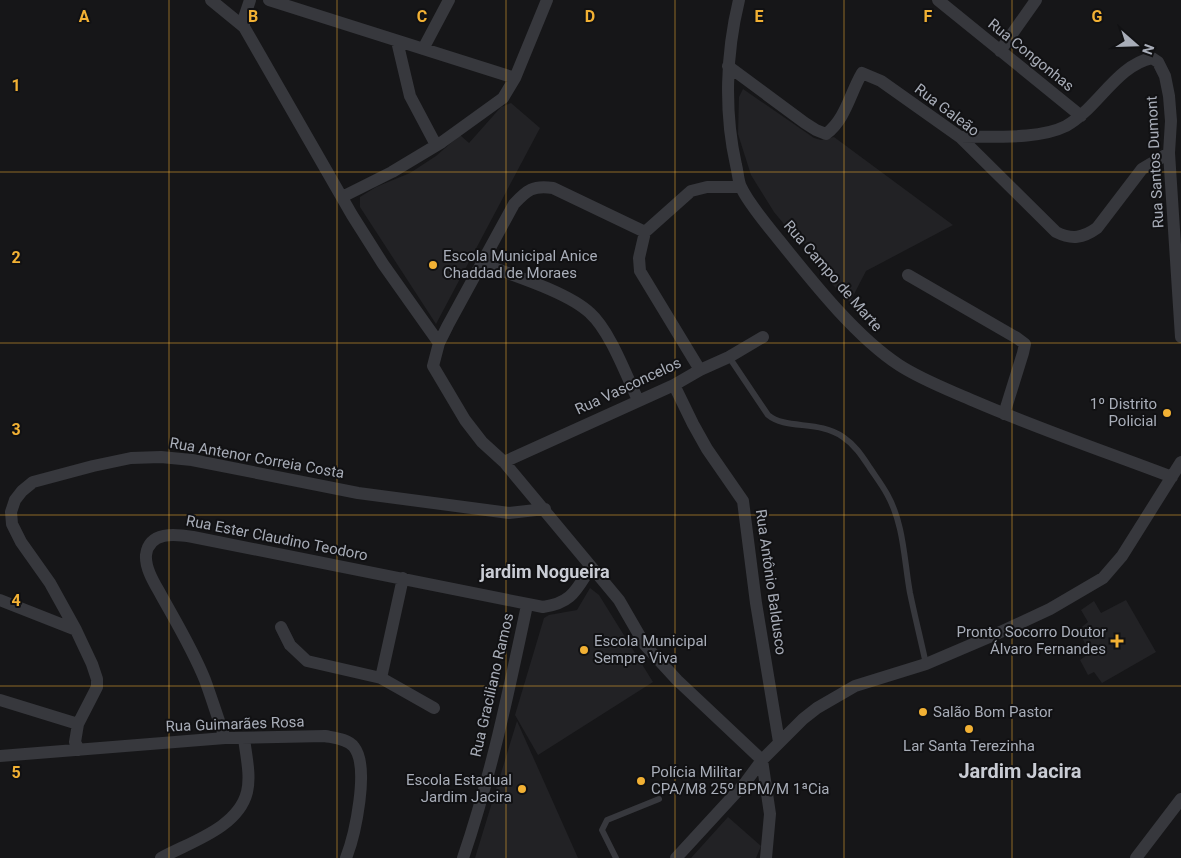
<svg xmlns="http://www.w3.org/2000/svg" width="1181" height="858" viewBox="0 0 1181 858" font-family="Roboto,sans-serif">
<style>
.built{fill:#222225}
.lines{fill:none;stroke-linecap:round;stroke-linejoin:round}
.service{stroke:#37383d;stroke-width:6}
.minor{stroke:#37383d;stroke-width:12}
.grid{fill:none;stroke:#f2b134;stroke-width:1;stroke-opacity:0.55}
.poi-dot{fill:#f2b134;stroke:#111113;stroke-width:2}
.labels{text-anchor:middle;stroke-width:4;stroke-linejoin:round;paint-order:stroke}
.street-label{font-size:15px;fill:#a8adb8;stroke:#111113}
.poi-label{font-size:15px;fill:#a8adb8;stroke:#111113;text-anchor:start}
.quarter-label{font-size:18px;font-weight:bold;fill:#c9ccd4;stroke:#111113}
.district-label{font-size:20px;font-weight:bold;fill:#c9ccd4;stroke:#111113}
.grid-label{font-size:16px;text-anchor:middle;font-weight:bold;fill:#f2b134;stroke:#111113;stroke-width:4;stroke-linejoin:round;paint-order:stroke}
</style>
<rect width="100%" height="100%" fill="#161618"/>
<path class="built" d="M 743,89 L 814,138 L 821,140 L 834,137 L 953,225 L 866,271 L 850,302 L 829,281 L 821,260 L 812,249 L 793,235 L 774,212 L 751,175 L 738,134 L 739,97 Z
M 511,103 L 540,128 L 436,324 L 360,207 L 360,197 L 376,187 L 410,173 L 436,156 L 460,135 L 469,143 L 501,107 Z
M 590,588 L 599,595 L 653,682 L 538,755 L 515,715 L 544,618 L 549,615 L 577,610 Z
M 1126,600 L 1156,652 L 1102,683 L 1094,672 L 1088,675 L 1080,660 L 1090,653 L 1078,630 L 1088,622 L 1081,610 L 1094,601 L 1101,613 Z
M 517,721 L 578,858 L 475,858 Z
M 728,817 L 761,846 L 756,858 L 691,858 Z"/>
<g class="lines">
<path class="service" d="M 729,357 L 768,415 C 786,430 819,420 843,437 C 855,445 862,456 870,468 C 876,477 882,485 887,494 C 904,524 904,560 910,593 C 915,617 921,641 926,664
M 616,858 L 602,830 L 607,820 L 659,799"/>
<path class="minor" d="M 211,0 L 244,27
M 250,0 L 244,18 L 244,27 L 352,215 L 383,264 L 439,343
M 269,0 L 515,78
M 739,0 C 726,53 724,112 736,165 C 738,172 738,181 741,187 C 748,203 768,226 779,240 C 812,281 855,336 899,365 C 922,380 949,390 974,401 C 1039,429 1106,452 1172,477
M 938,0 L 1081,116
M 397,41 L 410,96 L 436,145
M 423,49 L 449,0
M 1000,51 L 1036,0
M 728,66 L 805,123 L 816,130 L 826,134 C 846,119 850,93 862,73 L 881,81 L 960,137 L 1056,232 C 1072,240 1083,238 1097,228 L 1142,169 L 1169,153
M 960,137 C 992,136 1038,140 1066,126 C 1097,109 1117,65 1152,58 L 1158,62 L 1165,76 L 1169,96 L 1171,121 L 1169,153 L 1181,337
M 342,197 L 392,172 L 442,142 L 503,98 L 515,78 L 547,0
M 645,232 L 553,188 C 533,185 527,190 514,204 L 448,325 L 439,343 L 433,366 L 465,420 L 482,442 L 504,462 L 619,600 L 645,645 L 677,680 L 762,760
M 645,232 L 639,258 L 640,271 L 700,370
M 645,232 L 691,191 L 707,187 L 741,187
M 483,264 C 512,275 568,292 590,313 C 610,331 626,375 638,400
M 908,275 L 1017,338 L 1025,344 L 1023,353 L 1004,414
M 674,385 L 693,424 L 707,449 L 743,501 L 756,603 L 779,742
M 504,462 L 674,385 L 700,370 L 729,357 L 763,337
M 0,600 L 76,630
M 281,627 L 290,645 L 307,661 L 381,678 L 434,708
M 381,678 L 403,578
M 0,700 L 78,724 L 75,742 L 79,750
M 78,724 L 97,687 L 97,679 L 92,664 L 76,630 L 50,583 L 21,542 L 12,524 L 11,512 L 15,500 L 22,491 L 33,482 L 93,466 L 131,458 L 161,457 L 192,460 L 358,493 L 509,513 L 545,509
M 225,738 C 218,719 212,699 205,680 C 193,650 176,622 161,595 C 155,584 145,569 146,555 C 149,531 175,534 193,537 L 543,607 C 572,603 576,590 591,567
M 0,756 L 225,738 L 325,736 C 335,738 348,739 354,747 C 370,767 355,835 346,858
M 762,760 L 770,814 L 766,858
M 161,858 C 190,842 238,828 247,792 C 251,775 246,756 244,738
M 463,858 C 491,776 509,690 527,605
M 676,858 L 745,783 L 762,760 L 803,719 L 817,708 L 855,686 L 926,664 L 994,635 L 1050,609 L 1103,578 L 1122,556 L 1181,462
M 1136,858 L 1181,799"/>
</g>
<path class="grid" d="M 169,0 L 169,858M 337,0 L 337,858M 506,0 L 506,858M 675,0 L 675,858M 844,0 L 844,858M 1012,0 L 1012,858M 0,172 L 1181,172M 0,343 L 1181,343M 0,515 L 1181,515M 0,686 L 1181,686"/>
<g class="poi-dot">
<circle cx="433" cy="265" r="5"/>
<circle cx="1167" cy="413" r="5"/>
<path d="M1114.5 633.5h5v5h5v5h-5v5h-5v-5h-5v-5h5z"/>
<circle cx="584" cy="650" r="5"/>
<circle cx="923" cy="712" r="5"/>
<circle cx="969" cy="729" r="5"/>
<circle cx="641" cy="781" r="5"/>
<circle cx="522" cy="789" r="5"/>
</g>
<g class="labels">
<g class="street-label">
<text transform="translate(1031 55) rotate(39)" y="5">Rua Congonhas</text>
<text transform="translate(947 110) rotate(37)" y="5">Rua Galeão</text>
<text transform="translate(1155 162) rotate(-93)" y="5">Rua Santos Dumont</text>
<text transform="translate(833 276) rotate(49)" y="5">Rua Campo de Marte</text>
<text transform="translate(628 386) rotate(-25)" y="5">Rua Vasconcelos</text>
<text transform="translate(257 458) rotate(10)" y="5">Rua Antenor Correia Costa</text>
<text transform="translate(277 538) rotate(11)" y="5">Rua Ester Claudino Teodoro</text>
<text transform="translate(771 582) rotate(82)" y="5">Rua Antônio Baldusco</text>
<text transform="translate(492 685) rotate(-77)" y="5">Rua Graciliano Ramos</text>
<text transform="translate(235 724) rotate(-2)" y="5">Rua Guimarães Rosa</text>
</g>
<g class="poi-label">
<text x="443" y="261">Escola Municipal Anice<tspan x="443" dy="17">Chaddad de Moraes</tspan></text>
<text x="1157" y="409" text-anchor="end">1º Distrito<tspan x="1157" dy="17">Policial</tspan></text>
<text x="1106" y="637" text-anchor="end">Pronto Socorro Doutor<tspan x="1106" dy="17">Álvaro Fernandes</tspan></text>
<text x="594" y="646">Escola Municipal<tspan x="594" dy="17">Sempre Viva</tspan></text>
<text x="933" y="717">Salão Bom Pastor</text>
<text x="969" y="751" text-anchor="middle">Lar Santa Terezinha</text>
<text x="651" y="777">Polícia Militar<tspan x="651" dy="17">CPA/M8 25º BPM/M 1ªCia</tspan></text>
<text x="512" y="785" text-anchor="end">Escola Estadual<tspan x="512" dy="17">Jardim Jacira</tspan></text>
</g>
<g class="quarter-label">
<text x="545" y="578">jardim Nogueira</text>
</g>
<g class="district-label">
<text x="1020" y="778">Jardim Jacira</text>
</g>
</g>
<g class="grid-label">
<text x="84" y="22">A</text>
<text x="253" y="22">B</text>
<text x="422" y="22">C</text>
<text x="590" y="22">D</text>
<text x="759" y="22">E</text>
<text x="928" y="22">F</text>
<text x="1097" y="22">G</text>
<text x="16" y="91">1</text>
<text x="16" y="263">2</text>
<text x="16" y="435">3</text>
<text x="16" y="606">4</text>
<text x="16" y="778">5</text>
</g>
<g transform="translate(1136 45) rotate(110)" stroke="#111113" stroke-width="4" paint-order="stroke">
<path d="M0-4L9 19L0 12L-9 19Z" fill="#a8adb8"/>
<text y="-8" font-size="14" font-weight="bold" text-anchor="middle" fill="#a8adb8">N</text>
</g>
</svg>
